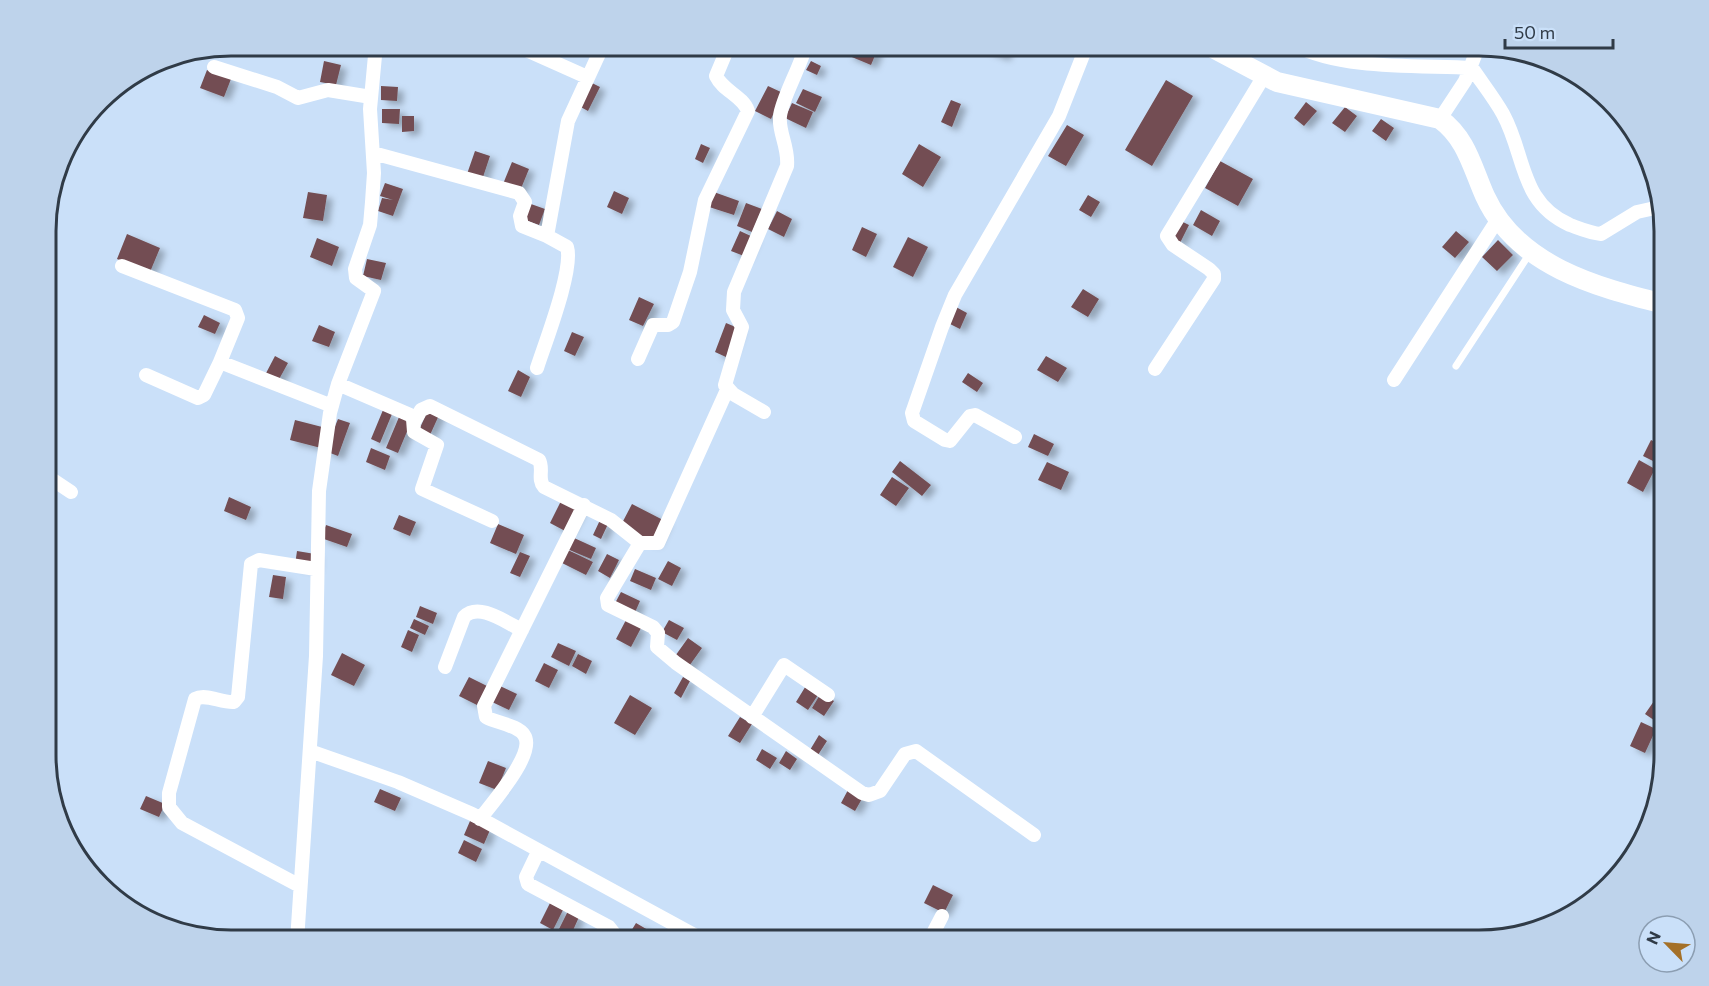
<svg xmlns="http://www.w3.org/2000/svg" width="1709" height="986" viewBox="0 0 1709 986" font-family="Commissioner,sans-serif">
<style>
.building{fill:#734e52;filter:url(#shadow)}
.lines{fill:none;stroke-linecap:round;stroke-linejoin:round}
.service{stroke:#fff;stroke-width:7}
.minor{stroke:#fff;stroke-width:14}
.secondary{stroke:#fff;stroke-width:20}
.rim{fill:none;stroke:#303b47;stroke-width:3}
</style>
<defs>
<filter id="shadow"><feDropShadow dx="6" dy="4" stdDeviation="3" flood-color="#0004"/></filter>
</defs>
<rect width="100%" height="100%" fill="#cae0f9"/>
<path class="building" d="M 851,45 L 879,46 L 871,65 L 847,55 Z
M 988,45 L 1009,45 L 1004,57 L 986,50 Z
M 324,61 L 341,65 L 336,85 L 320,82 Z
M 811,61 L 821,66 L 817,75 L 806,70 Z
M 207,70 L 231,79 L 224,97 L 200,88 Z
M 1166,80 L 1193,96 L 1152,166 L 1125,150 Z
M 588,81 L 600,87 L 588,111 L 577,105 Z
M 381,86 L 398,87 L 397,101 L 381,100 Z
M 768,86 L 783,93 L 771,119 L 755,111 Z
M 803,89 L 822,97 L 815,112 L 796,103 Z
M 951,100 L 961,104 L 952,127 L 941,122 Z
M 1306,102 L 1317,111 L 1304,126 L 1294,118 Z
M 792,103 L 813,112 L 806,128 L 785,118 Z
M 1345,107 L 1357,116 L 1345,132 L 1332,123 Z
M 382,109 L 400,109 L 399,124 L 382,123 Z
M 402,116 L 414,116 L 414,131 L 402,132 Z
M 1381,119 L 1394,128 L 1386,141 L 1372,131 Z
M 1067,125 L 1084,135 L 1066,166 L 1048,156 Z
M 701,144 L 710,148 L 703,163 L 695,159 Z
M 919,144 L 941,157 L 923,187 L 902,174 Z
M 475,151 L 490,156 L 482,180 L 467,174 Z
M 1220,161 L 1253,179 L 1238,206 L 1205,188 Z
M 512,162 L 529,169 L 520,191 L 503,184 Z
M 385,183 L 403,189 L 393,216 L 378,211 L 382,198 L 393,200 L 380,196 Z
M 614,191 L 629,198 L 622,214 L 607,207 Z
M 711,191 L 739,201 L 734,215 L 706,206 Z
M 308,192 L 327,195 L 323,221 L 303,218 Z
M 1088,195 L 1100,202 L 1091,217 L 1079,210 Z
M 746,203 L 762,209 L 752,232 L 737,226 Z
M 531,204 L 545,209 L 539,225 L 525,220 Z
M 1201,210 L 1220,221 L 1212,236 L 1193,225 Z
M 777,211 L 792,219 L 784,237 L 768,229 Z
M 1179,220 L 1189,225 L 1180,243 L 1170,238 Z
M 862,227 L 877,234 L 866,257 L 852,250 Z
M 740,231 L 753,237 L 744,256 L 731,251 Z
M 1456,231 L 1469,242 L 1455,258 L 1442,247 Z
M 127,234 L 160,248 L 150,272 L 117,259 Z
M 908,237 L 928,247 L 913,277 L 893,267 Z
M 317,238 L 339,247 L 332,266 L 310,257 Z
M 1498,240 L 1513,255 L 1497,271 L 1482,257 Z
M 367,259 L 386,263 L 381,280 L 363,276 Z
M 1083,289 L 1099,299 L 1088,317 L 1071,307 Z
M 639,297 L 654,304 L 643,326 L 629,320 Z
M 956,307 L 967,313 L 960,329 L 948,323 Z
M 204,315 L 220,323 L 215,334 L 198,327 Z
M 726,323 L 738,328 L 726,357 L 715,352 Z
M 319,325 L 335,332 L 329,347 L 312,341 Z
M 572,332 L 584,337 L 575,356 L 564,351 Z
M 275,356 L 288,363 L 277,383 L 264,377 Z
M 1046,356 L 1067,368 L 1058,382 L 1037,370 Z
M 518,370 L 530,377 L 521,397 L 508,391 Z
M 968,373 L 983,383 L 977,392 L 962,382 Z
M 429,408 L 440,413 L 430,435 L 419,430 Z
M 383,410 L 392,414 L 380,443 L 371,439 Z
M 399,417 L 411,422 L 398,453 L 386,448 Z
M 338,419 L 350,423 L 338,456 L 325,451 Z
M 295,420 L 326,428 L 321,448 L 290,440 Z
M 1034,434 L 1054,444 L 1048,456 L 1028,447 Z
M 1651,440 L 1663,446 L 1655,462 L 1643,456 Z
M 371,448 L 390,456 L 385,470 L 366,462 Z
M 1639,460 L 1655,469 L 1643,492 L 1627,483 Z
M 900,461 L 931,485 L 922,496 L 892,472 Z
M 1047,462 L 1069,472 L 1061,490 L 1038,480 Z
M 892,477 L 909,488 L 896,506 L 880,495 Z
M 229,497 L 251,507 L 246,520 L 224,511 Z
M 561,501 L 579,510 L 567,532 L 550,523 Z
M 632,504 L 665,521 L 654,543 L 621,525 Z
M 399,515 L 416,522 L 410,536 L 393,529 Z
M 600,520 L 608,524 L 601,539 L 593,535 Z
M 498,524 L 524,535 L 516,554 L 490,543 Z
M 326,525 L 352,534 L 347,547 L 321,538 Z
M 572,537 L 596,548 L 591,559 L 567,549 Z
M 568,550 L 593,562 L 586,575 L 562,563 Z
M 297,551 L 315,554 L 314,568 L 295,565 Z
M 520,552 L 530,556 L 520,577 L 510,573 Z
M 607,554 L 619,560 L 610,578 L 598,571 Z
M 668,561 L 681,568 L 672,586 L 658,579 Z
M 635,569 L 656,578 L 651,590 L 630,581 Z
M 273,575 L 286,577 L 283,599 L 269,597 Z
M 621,592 L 640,601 L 633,617 L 613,607 Z
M 420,606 L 437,613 L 433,624 L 416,617 Z
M 414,619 L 429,626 L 425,635 L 410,628 Z
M 626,620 L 641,628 L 631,647 L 616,639 Z
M 669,620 L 684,628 L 677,640 L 662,632 Z
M 408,630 L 419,635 L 412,652 L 401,647 Z
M 688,638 L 702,648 L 687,669 L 673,659 Z
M 558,643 L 576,651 L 569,666 L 551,657 Z
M 342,653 L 365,665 L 354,686 L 331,675 Z
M 578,654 L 592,661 L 586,674 L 572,666 Z
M 544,663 L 558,670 L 549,688 L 535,681 Z
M 469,677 L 487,686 L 477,705 L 459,696 Z
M 683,677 L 690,681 L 681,698 L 674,693 Z
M 807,684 L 820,692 L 808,710 L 796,702 Z
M 500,686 L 517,694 L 509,710 L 492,702 Z
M 821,693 L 834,701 L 824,716 L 812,708 Z
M 630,695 L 652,708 L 635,735 L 614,723 Z
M 1654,701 L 1664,708 L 1664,727 L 1645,714 Z
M 740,717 L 752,724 L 740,743 L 728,736 Z
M 1641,722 L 1656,729 L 1645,753 L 1630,746 Z
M 819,735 L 827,741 L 818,755 L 810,750 Z
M 762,749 L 777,758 L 770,769 L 756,760 Z
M 786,751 L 797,759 L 790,770 L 779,763 Z
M 488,761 L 506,768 L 497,790 L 479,783 Z
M 380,789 L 401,798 L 395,811 L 374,802 Z
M 848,790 L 863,797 L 855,811 L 841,803 Z
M 146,796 L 165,804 L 159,817 L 140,809 Z
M 470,821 L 490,830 L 484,844 L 464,835 Z
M 464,840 L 482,849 L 476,862 L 458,853 Z
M 933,885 L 953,895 L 944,913 L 924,903 Z
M 550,903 L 563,910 L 553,930 L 540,923 Z
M 568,911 L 579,917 L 570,937 L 558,931 Z
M 636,923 L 648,930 L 642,941 L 625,941 Z"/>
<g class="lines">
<path class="service" d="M 1456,366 L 1530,253"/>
<path class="minor" d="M 1295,45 C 1342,70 1419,65 1472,68 C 1482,83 1494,98 1503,114 C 1526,156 1519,202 1570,225 C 1581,229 1590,233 1601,234 L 1637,212 L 1655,208 L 1659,204
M 522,48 L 587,77
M 214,67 L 277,87 L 298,98 L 328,90 L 371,97
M 1440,119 L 1465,81 L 1479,45
M 373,153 L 519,193 L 525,202 L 520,216 L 522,226 L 547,236
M 122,266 L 235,310 L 238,318 L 220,362 L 332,406
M 638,359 L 653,325 L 668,325 L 673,322 L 690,272 L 705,200 L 748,111 C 743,96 723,91 716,76 L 729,45
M 537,368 C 545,343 574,269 567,247 L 547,236 L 568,121 L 603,45
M 1155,369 L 1214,279 L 1214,274 L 1209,269 L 1173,245 L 1167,236 L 1264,76
M 146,375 L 198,398 L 204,395 L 220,362
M 1394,380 L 1498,219
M 338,384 L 410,415 L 413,419 L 414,432 L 437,445 L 422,489 L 492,521
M 764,412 L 733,394 L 725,385 L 742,327 L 733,310 L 734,292 L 787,166 C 789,147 778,132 780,116 C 782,98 801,66 806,45
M 414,422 L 421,410 L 430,406 L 539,460 C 544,469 537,479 544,487 L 611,520 L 640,543 L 607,598 L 608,605 L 653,627 L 658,633 L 657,647 L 676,663 L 862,793 L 869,795 L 880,791 L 905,754 L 916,751 L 1034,835
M 1015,437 L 975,415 L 970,416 L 950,441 L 945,440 L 914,421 L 912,413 L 942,327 L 955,295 L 1059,116 L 1087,45
M 47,476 L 71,492
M 640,543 L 658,543 L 727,390
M 445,667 L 464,617 C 479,602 505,622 522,630
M 752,717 L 784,665 L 828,695
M 310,751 L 398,782 L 472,814 L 705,941
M 480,819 C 491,804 537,753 524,735 C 518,725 496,723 486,717 L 484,706 L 584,505
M 538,852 L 526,877 L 528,884 L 609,927 L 613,932 L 610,941
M 300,886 L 182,823 L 169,807 L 169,793 L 195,699 C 206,693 221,703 234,702 L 238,697 L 251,564 L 259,560 L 316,569
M 297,941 L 316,656 L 319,491 L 330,413 L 338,384 L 374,291 L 356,278 L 355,269 L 370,225 L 372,202 L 374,173 L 370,109 L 376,45
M 929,941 L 942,916"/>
<path class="secondary" d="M 1207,45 L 1277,82 L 1440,119 C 1467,139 1472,167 1485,196 C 1517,266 1596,287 1664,304"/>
</g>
<path d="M0 0H1709V986H0ZM231 56H1479A175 175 0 0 1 1654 231V755A175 175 0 0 1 1479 930H231A175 175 0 0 1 56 755V231A175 175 0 0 1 231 56Z" fill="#bed3eb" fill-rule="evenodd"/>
<path class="rim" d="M231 56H1479A175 175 0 0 1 1654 231V755A175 175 0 0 1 1479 930H231A175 175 0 0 1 56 755V231A175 175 0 0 1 231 56Z"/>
<g transform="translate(1667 944) rotate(295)"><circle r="28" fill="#cae0f9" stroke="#8c9eb2" stroke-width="1.5"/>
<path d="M0-4.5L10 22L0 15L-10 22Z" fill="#a47028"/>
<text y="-9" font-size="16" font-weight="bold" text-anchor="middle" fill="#303b47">N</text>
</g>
<path d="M1505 39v9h108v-9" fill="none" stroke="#303b47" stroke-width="3"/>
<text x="1514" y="39" font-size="18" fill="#303b47" stroke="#cae0f9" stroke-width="4.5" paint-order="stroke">50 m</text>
</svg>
